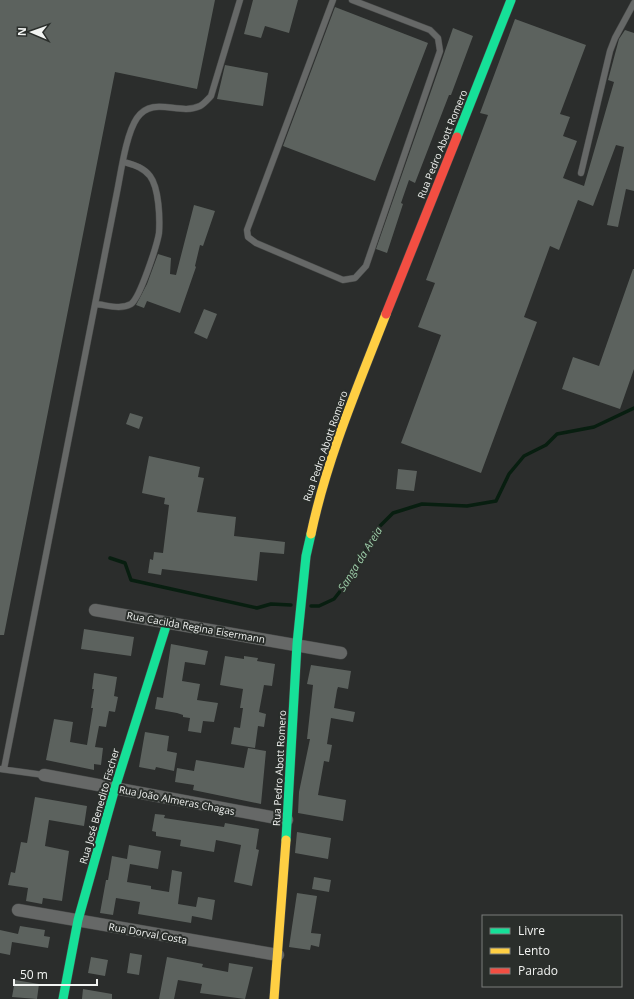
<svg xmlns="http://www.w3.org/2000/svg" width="634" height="999" viewBox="0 0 634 999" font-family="'Open Sans',sans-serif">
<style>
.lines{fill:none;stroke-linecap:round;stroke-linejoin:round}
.stream{stroke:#081e10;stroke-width:3.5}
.building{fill:#5c625e}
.lane-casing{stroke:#484a49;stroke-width:7}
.street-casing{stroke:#484a49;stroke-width:13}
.fast-casing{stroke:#484a49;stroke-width:10}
.slow-casing{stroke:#484a49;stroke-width:10}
.jam-casing{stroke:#484a49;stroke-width:10}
.lane{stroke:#666867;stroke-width:6}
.street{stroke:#666867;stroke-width:12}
.fast{stroke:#16e098;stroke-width:9}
.slow{stroke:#ffcf43;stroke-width:9}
.jam{stroke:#f24e42;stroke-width:9}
.labels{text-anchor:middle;stroke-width:4;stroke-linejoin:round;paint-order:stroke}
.street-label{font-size:10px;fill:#f2f4f2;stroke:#2a2e2b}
.water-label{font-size:11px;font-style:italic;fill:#9ccca8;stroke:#2a2e2b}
</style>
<rect width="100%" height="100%" fill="#2b2d2c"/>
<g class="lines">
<path class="stream" d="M 110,558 L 125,563 L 131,580 L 257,608 L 271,604 L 291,605
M 311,606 L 319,606 L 334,599 L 349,580 L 378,528 L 393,513 L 422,504 L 467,506 L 496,501 L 509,474 L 524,456 L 546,445 L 557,434 L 594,427 L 634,408"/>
</g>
<path class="building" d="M 0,0 L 215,0 L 197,89 L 115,72 L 4,635 L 0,635 Z
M 253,0 L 298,0 L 289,33 L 265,26 L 261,38 L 244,34 Z
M 335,7 L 428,43 L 375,181 L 283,146 Z
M 515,19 L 586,45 L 560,114 L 570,117 L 563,136 L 577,141 L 563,178 L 584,186 L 614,82 L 608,80 L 619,39 L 625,30 L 634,33 L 634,191 L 626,189 L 618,227 L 607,225 L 624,147 L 616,145 L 593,206 L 578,200 L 559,250 L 550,246 L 524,317 L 537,322 L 481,473 L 401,443 L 441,335 L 418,327 L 435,283 L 426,280 L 488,115 L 480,113 Z
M 453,28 L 473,36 L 451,95 L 449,95 L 415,183 L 409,180 L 401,203 L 403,204 L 387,253 L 376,249 Z
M 225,65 L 268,73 L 263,106 L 217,99 Z
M 194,205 L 215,211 L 203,246 L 200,245 L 195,266 L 196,267 L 180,313 L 147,301 L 144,308 L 136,305 L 147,284 L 158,254 L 171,258 L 170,274 L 176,275 Z
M 633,269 L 634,269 L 634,369 L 620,409 L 562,389 L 573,357 L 599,366 Z
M 204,309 L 217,314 L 207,339 L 194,333 Z
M 130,413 L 143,417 L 139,429 L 126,424 Z
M 149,456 L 200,467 L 198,477 L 204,478 L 197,512 L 236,517 L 234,536 L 285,542 L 284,554 L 260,552 L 257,581 L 162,569 L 161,575 L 148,573 L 150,559 L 153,560 L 154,552 L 163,553 L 169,505 L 164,504 L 165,498 L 142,493 Z
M 398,469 L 417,471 L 414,491 L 396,489 Z
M 84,629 L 134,637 L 131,656 L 81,649 Z
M 171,644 L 208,651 L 205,665 L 185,662 L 182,681 L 200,684 L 197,700 L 218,703 L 214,722 L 203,721 L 201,733 L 188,731 L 190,718 L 183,717 L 183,715 L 177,713 L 155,709 L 157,697 L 163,698 Z
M 225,656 L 244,659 L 244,656 L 258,658 L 257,661 L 275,664 L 272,686 L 264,685 L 259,712 L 266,714 L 264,727 L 258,726 L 255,748 L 231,744 L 234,727 L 240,728 L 243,708 L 240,708 L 243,689 L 220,685 Z
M 311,665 L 351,671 L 348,689 L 338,687 L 337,690 L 334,708 L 355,712 L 353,722 L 331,718 L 327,744 L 332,745 L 329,762 L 324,761 L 318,795 L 346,800 L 343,821 L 298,813 L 299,792 L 310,739 L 307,739 L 313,685 L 307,684 Z
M 94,673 L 117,677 L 114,696 L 118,697 L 115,712 L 109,711 L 106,727 L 99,726 L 95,747 L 103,748 L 101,765 L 94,764 L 94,770 L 46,760 L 54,719 L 73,722 L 70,742 L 87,745 L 93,708 L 91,708 L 94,689 L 92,689 Z
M 145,732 L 169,736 L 167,751 L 177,753 L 174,771 L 156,767 L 155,770 L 139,767 Z
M 248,748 L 266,751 L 261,804 L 193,790 L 194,785 L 175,782 L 177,768 L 194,771 L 196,760 L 244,768 Z
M 35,797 L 87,806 L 84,826 L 49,820 L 45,846 L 69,851 L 62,901 L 43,898 L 42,904 L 26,901 L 28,888 L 8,885 L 11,872 L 15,873 L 21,842 L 27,843 Z
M 155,814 L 165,815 L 164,818 L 224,827 L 225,823 L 259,829 L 256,849 L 259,850 L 252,886 L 234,882 L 241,845 L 216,840 L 214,852 L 180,846 L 181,840 L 156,836 L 156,832 L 152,831 Z
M 297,832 L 331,838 L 328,859 L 295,853 Z
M 129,845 L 161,851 L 158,869 L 130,864 L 127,882 L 151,886 L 151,889 L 169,892 L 172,870 L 182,872 L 178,904 L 196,907 L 198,897 L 215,900 L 212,920 L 192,916 L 191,923 L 138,914 L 140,902 L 116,898 L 113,915 L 100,913 L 106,880 L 108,880 L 112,856 L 127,859 Z
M 314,877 L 331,880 L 329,892 L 312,889 Z
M 297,893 L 317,896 L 311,933 L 321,934 L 319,947 L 311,945 L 310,950 L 289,947 Z
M 20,926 L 45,930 L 44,936 L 50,937 L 48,948 L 12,942 L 10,955 L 0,953 L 0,930 L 18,934 Z
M 130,953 L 142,955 L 139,975 L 127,973 Z
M 91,957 L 108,960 L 105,976 L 88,973 Z
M 167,957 L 203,964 L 202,967 L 228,972 L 229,963 L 253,967 L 245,999 L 200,993 L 202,984 L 178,980 L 174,999 L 159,999 Z
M 15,980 L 39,984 L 37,999 L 12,997 Z
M 83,989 L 112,994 L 112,999 L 82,999 Z"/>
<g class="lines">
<g class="lane-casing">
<path id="lane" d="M 333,0 L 247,230 L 248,237 L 256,243 L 343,280 L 355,278 L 366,266 L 440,51 L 438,38 L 430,30 L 352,0
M 581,173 L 610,51 L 615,38 L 634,3
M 95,304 C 107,305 121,310 131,304 C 140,298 157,245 159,233 C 160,218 159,188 150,176 C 143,167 134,165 124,162
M 0,769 L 44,775
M 4,769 L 117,192 C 121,172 126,134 137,118 C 153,95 179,116 200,106 C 204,104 208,99 211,96 L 240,0"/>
</g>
<g class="street-casing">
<path id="street" d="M 95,610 L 341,653
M 44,775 L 287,820
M 18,910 L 278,955"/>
</g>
<g class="fast-casing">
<path id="fast" d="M 457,137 L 511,0
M 286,840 L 297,644 L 306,556 L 311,534
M 63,999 L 78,920 L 115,788 L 167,623"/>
</g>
<g class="slow-casing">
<path id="slow" d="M 311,534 C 327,458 358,386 386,314
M 274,999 L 286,840"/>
</g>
<g class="jam-casing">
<path id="jam" d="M 386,314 L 457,137"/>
</g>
<use href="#lane" class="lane"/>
<use href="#street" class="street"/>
<use href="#fast" class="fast"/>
<use href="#slow" class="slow"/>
<use href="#jam" class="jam"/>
</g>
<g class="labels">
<g class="street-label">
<text transform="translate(442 144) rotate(-68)" y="4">Rua Pedro Abott Romero</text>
<text transform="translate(325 446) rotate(-71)" y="4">Rua Pedro Abott Romero</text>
<text transform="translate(196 627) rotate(10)" y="4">Rua Cacilda Regina Eisermann</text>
<text transform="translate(279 768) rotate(-87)" y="4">Rua Pedro Abott Romero</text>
<text transform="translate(177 800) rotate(11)" y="4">Rua João Almeras Chagas</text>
<text transform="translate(99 806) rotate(-74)" y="4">Rua José Benedito Fischer</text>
<text transform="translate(148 933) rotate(10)" y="4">Rua Dorval Costa</text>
</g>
<g class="water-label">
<text transform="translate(360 559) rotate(-58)" y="4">Sanga da Areia</text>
</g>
</g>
<rect x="482" y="915" width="140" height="72" fill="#2a2e2b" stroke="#7a7d7b"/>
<rect x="490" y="928" width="20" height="6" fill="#16e098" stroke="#7a7d7b"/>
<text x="518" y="935" font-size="12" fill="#f2f4f2">Livre</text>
<rect x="490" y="948" width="20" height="6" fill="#ffcf43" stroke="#7a7d7b"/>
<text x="518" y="955" font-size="12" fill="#f2f4f2">Lento</text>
<rect x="490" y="968" width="20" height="6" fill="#f24e42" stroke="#7a7d7b"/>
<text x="518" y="975" font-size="12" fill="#f2f4f2">Parado</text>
<g transform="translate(32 32) rotate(272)" stroke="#2a2e2b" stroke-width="3" paint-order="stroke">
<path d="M0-3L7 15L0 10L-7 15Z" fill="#f2f4f2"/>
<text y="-6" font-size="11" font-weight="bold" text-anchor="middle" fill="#f2f4f2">N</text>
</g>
<path d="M14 979v6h83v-6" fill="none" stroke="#f2f4f2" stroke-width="2"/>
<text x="20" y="979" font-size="12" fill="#f2f4f2" stroke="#2a2e2b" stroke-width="3" paint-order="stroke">50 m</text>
</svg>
